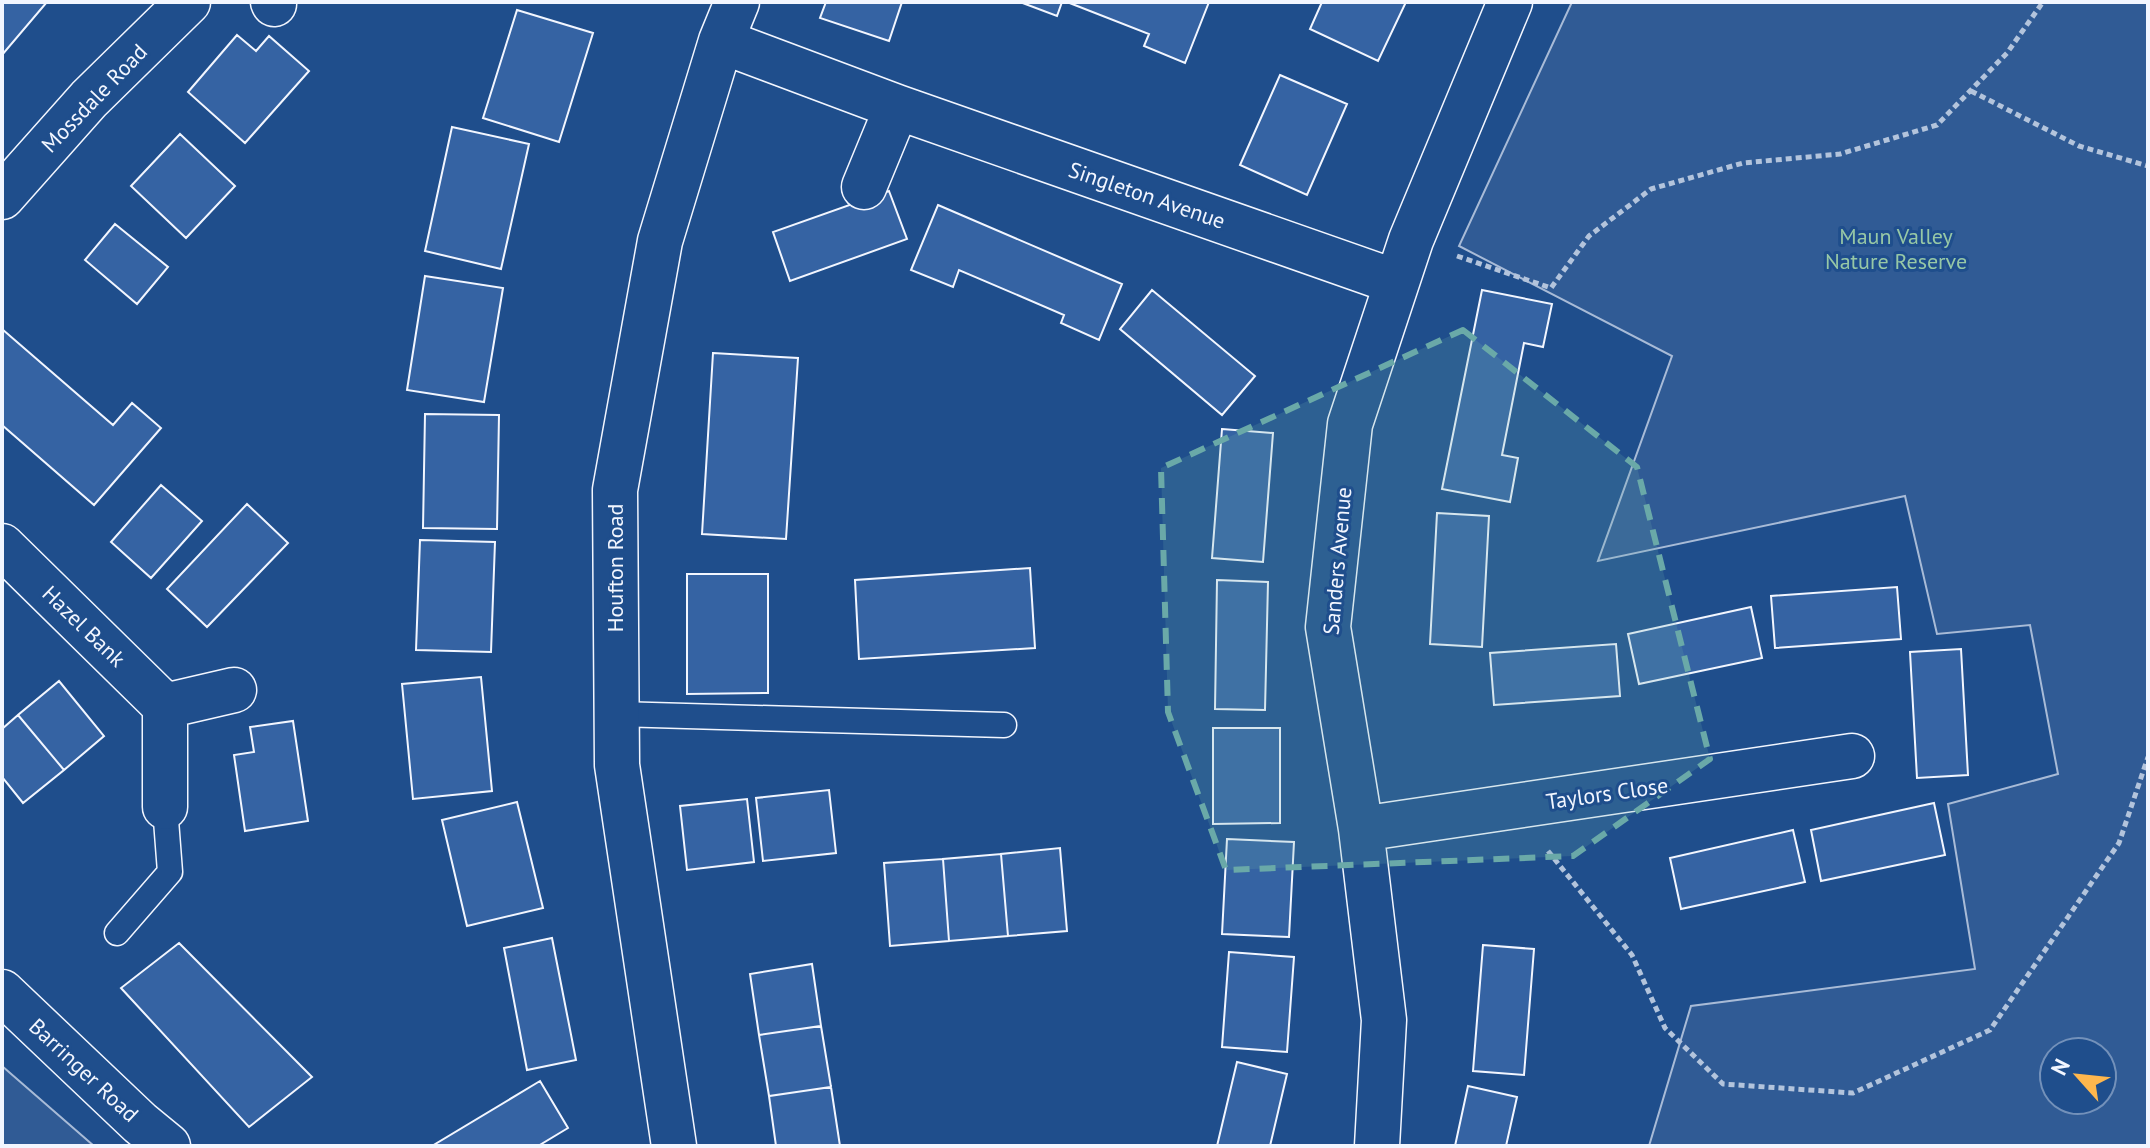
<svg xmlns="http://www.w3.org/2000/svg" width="2150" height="1148" viewBox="0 0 2150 1148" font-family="'PT Sans',sans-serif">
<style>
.built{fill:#305b95;stroke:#a8bbd7;stroke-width:2;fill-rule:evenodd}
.building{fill:#3563a3;stroke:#f2f6ff;stroke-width:2}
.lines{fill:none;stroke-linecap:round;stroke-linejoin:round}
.lane-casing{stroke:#f2f6ff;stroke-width:27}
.street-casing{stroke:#f2f6ff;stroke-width:47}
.path{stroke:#b3c4dc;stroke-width:5;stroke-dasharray:6 4;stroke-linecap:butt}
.lane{stroke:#1f4e8c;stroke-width:24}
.street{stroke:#1f4e8c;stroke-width:44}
.marked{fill:#6aa9a8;fill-opacity:0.2;stroke:#6aa9a8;stroke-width:6;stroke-dasharray:16 10;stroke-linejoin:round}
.labels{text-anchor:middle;stroke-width:6;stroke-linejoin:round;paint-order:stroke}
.street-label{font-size:22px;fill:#f2f6ff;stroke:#1f4e8c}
.park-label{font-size:22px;fill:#97c8a6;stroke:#1f4e8c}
</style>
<rect width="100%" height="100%" fill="#1f4e8c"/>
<path class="built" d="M 1572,2 L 2148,2 L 2148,1146 L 1649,1146 L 1691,1006 L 1975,969 L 1948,804 L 2058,774 L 2030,625 L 1937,634 L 1905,496 L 1598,561 L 1672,356 L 1459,246 ZM 2054,1052 L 2102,1052 L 2102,1100 L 2054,1100 Z
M 2,1066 L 94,1146 L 2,1146 Z"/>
<path class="building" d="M 2,2 L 47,2 L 2,55 Z
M 826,2 L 902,2 L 889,41 L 820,18 Z
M 1020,2 L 1062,2 L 1057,16 Z
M 1067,2 L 1209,2 L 1185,63 L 1144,46 L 1149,34 Z
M 1322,2 L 1406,2 L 1378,61 L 1310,29 Z
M 517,10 L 593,33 L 559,142 L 483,118 Z
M 237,35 L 256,51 L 269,36 L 309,71 L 245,143 L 188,92 Z
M 1280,75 L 1347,104 L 1307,195 L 1240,165 Z
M 452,127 L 529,144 L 501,269 L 425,251 Z
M 180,134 L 235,186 L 186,238 L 131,186 Z
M 889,191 L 907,239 L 790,281 L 773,232 Z
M 938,205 L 1122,284 L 1099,340 L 1061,323 L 1064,315 L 959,270 L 953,287 L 911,270 Z
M 115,224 L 168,267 L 137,304 L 85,260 Z
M 425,276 L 503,288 L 484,402 L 407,390 Z
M 1152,290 L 1255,376 L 1222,415 L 1120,329 Z
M 1482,290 L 1552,304 L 1543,347 L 1524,343 L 1502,455 L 1518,458 L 1510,502 L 1442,489 Z
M 2,329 L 113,425 L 132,403 L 161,428 L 94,505 L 2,425 Z
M 713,353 L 798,358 L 786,539 L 702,534 Z
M 425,414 L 499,415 L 497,529 L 423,528 Z
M 1222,429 L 1273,433 L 1263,562 L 1212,558 Z
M 161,485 L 202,521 L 151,578 L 111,542 Z
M 247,504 L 288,543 L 207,627 L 167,589 Z
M 1437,513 L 1489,516 L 1482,647 L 1430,644 Z
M 420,540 L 495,542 L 491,652 L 416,650 Z
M 1030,568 L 1035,648 L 859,659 L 855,580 Z
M 687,574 L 768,574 L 768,693 L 687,694 Z
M 1217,580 L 1268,582 L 1265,710 L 1215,709 Z
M 1897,587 L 1901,639 L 1775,648 L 1771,596 Z
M 1751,607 L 1762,658 L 1639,684 L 1628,634 Z
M 1616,644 L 1620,696 L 1494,705 L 1490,653 Z
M 1961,649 L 1968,775 L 1917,778 L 1910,652 Z
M 481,677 L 492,791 L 413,799 L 402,684 Z
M 59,681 L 104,736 L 64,770 L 18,715 Z
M 18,715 L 64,770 L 23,803 L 2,777 L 2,729 Z
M 293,721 L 308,821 L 245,831 L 234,755 L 254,752 L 250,727 Z
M 1213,728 L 1280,728 L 1280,823 L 1213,824 Z
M 829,790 L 836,853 L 763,861 L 756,798 Z
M 747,799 L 754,862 L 687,870 L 680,806 Z
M 517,802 L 543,908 L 467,926 L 442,820 Z
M 1934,803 L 1945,855 L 1821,881 L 1811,830 Z
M 1793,830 L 1805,882 L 1681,909 L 1670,858 Z
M 1227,839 L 1294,842 L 1289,937 L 1222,934 Z
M 1060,848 L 1067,931 L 1008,936 L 1001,854 Z
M 1001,854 L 1008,936 L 949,941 L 943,859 Z
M 943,859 L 949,941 L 890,946 L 884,863 Z
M 552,938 L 576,1060 L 527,1070 L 504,948 Z
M 179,943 L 312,1077 L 249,1127 L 121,988 Z
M 1483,945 L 1534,949 L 1524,1075 L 1473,1071 Z
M 1229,952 L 1294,957 L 1287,1052 L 1222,1047 Z
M 812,964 L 821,1026 L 759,1035 L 750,974 Z
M 821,1026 L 831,1087 L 769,1096 L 759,1035 Z
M 1237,1062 L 1287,1074 L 1270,1146 L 1217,1146 Z
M 540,1081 L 568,1128 L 538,1146 L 432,1146 Z
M 1468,1086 L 1517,1097 L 1506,1146 L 1455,1146 Z
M 831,1087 L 840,1146 L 776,1146 L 769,1096 Z"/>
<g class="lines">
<g class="lane-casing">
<path id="lane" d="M 617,714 L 1004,725
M 117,933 L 170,872 L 165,807"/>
</g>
<g class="street-casing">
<path id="street" d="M 273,2 L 274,4
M 721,41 L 897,107 L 1396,282
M 864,187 L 897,107
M 2,197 L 89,99 L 188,2
M 2,546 L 165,706
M 165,807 L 165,706 L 234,690
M 1361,829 L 1852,756
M 2,992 L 140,1123 L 168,1146
M 674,1146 L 617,765 L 615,490 L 660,241 L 721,41 L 737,2
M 1377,1146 L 1384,1020 L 1361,829 L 1328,627 L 1350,424 L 1411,240 L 1510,2"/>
</g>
<path class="path" d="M 1971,91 L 2079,146 L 2148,166
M 1457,256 L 1551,288 L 1589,236 L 1651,189 L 1743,163 L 1840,154 L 1937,125 L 2007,53 L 2043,2
M 1548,851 L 1632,955 L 1665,1028 L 1723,1084 L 1853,1093 L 1990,1030 L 2119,843 L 2148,757"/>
<use href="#lane" class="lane"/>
<use href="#street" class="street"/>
</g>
<path class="marked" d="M 1463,330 L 1637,467 L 1710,759 L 1573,856 L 1226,870 L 1168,712 L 1161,468 Z"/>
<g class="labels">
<g class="street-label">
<text transform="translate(94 98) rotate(-46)" y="8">Mossdale Road</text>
<text transform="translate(1147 195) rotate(19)" y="8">Singleton Avenue</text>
<text transform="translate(1337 561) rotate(-85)" y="8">Sanders Avenue</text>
<text transform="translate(615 568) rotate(-90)" y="8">Houfton Road</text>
<text transform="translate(84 626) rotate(44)" y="8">Hazel Bank</text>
<text transform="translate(1607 793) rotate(-8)" y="8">Taylors Close</text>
<text transform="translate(84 1070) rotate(43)" y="8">Barringer Road</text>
</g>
<g class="park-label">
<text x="1896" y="244">Maun Valley<tspan x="1896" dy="25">Nature Reserve</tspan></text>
</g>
</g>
<rect width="2150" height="1148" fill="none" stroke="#f2f6ff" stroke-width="8"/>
<g transform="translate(2078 1076) rotate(297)"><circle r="38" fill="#1f4e8c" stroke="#7391ba" stroke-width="2"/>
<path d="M0-6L14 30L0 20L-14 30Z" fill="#ffb74d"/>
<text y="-12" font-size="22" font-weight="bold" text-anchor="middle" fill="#f2f6ff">N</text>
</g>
</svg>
